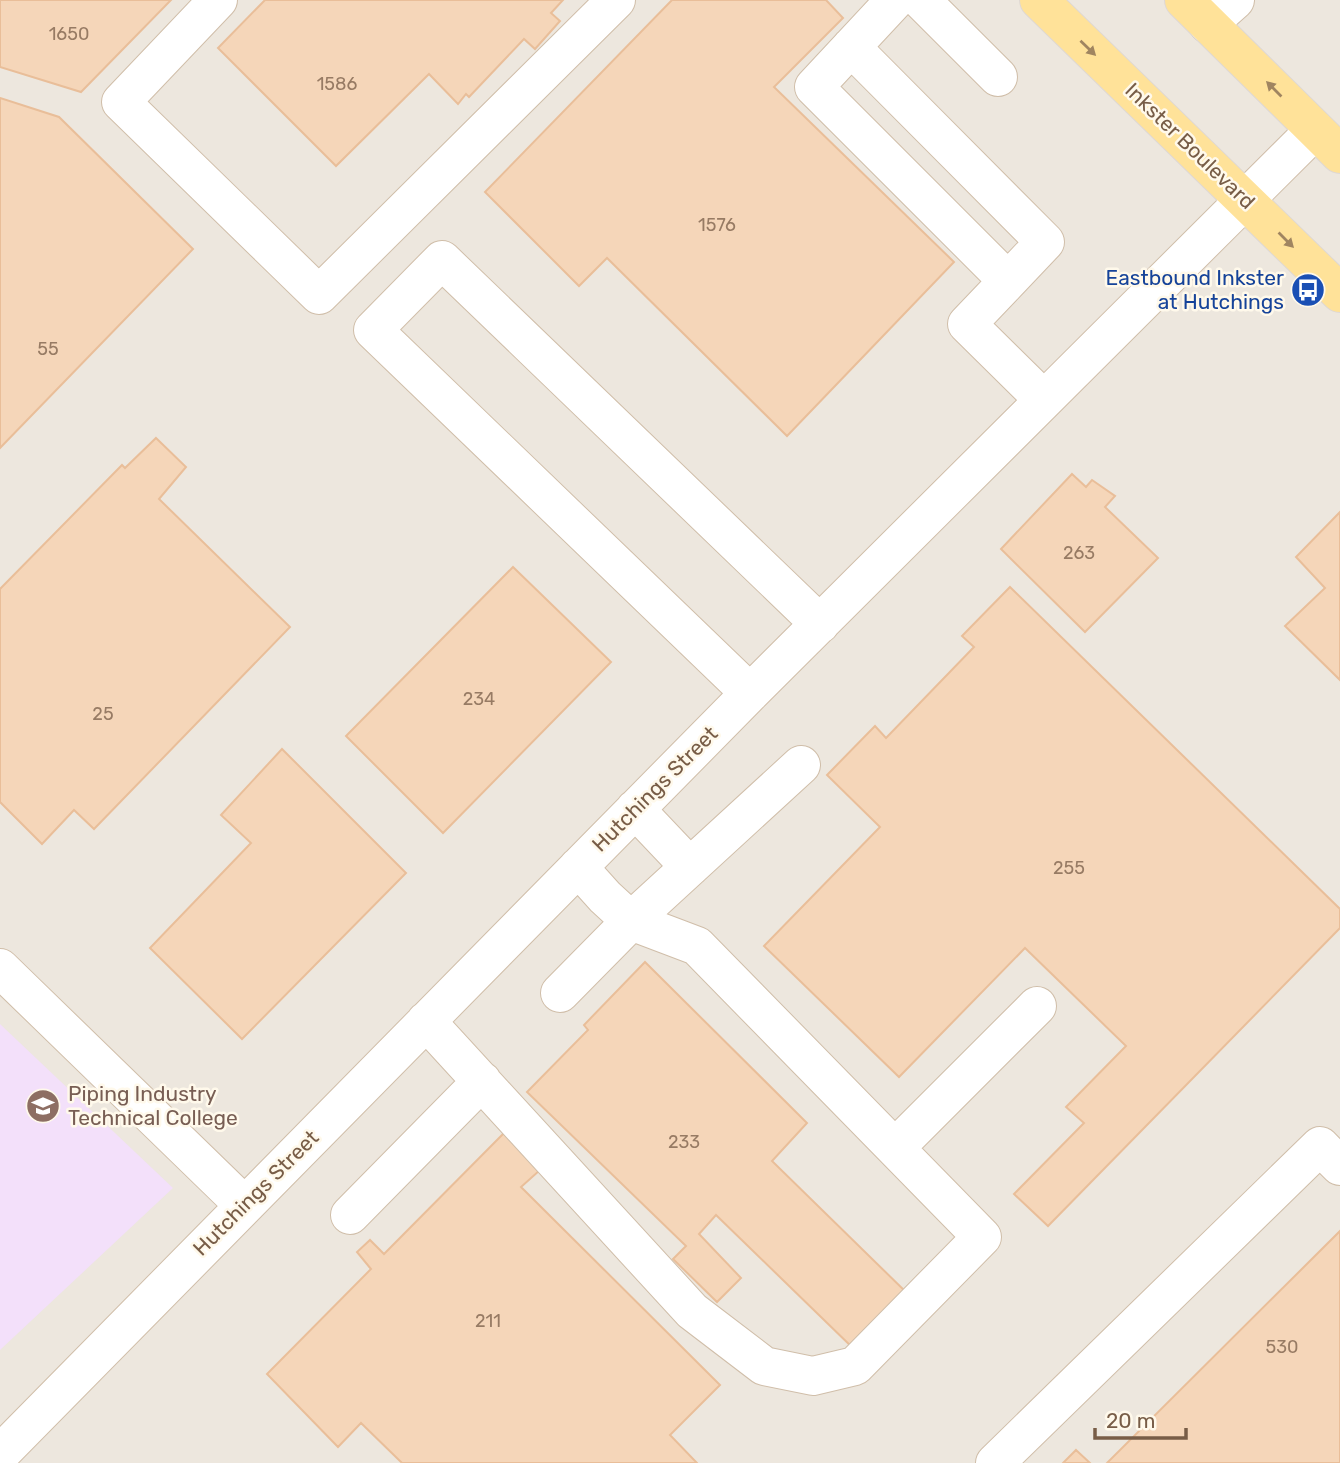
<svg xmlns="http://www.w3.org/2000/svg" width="1340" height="1463" viewBox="0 0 1340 1463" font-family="Rubik,sans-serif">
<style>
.industrial{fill:#ede7de}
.education{fill:#f3e0fa}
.building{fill:#f5d6b9;stroke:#e9be99;stroke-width:2}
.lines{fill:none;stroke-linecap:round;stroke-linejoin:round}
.minor-casing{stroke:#d0bea9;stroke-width:40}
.major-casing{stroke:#dfd8d3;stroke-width:40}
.minor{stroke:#fff;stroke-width:38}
.major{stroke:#ffe299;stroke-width:38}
.oneway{fill:#a08560}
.labels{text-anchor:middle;stroke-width:5;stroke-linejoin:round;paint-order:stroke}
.number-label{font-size:18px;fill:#977b64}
.street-label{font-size:21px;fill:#785d47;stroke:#fff9eb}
.transit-label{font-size:21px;fill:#164399;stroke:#fff9eb;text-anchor:end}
.education-label{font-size:21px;fill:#785e54;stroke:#fff9eb;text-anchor:start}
</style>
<rect width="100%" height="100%" fill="#fef6e4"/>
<path class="industrial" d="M 0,0 L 1340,0 L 1340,1463 L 0,1463 Z"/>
<path class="education" d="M 0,1024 L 173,1188 L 0,1350 Z"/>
<path class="building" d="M 0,0 L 171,0 L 81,92 L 0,67 Z
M 265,0 L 563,0 L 551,13 L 560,21 L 535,49 L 524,39 L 469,97 L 466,94 L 458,104 L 429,74 L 336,166 L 218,48 Z
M 672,0 L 826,0 L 843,18 L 774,87 L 954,262 L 787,436 L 607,258 L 579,286 L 485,192 Z
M 0,98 L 59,117 L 193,249 L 0,448 Z
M 156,438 L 186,467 L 159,499 L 290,627 L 94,829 L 74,810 L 42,844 L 0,802 L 0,589 L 122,465 L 125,468 Z
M 1072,474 L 1086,487 L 1092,480 L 1115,496 L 1105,507 L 1158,558 L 1085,632 L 1001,549 Z
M 1340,512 L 1340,680 L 1285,626 L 1325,588 L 1296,557 Z
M 513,567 L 611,662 L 443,833 L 346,736 Z
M 1010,587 L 1340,909 L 1340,928 L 1048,1226 L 1014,1194 L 1084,1123 L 1066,1107 L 1126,1046 L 1025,948 L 899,1077 L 764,946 L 880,827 L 827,775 L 875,726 L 886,738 L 974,647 L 962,636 Z
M 282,749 L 406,873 L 242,1039 L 150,948 L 251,843 L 221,815 Z
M 645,962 L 807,1123 L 772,1161 L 909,1295 L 856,1351 L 716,1215 L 699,1234 L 741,1278 L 717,1302 L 673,1259 L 686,1246 L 527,1092 L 588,1030 L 584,1025 Z
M 504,1133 L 540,1170 L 521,1187 L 720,1385 L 670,1435 L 697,1463 L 402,1463 L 361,1423 L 338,1447 L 267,1374 L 371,1269 L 357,1252 L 370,1240 L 384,1254 Z
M 1340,1231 L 1340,1463 L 1107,1463 Z
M 1076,1450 L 1090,1463 L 1063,1463 Z"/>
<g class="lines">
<g class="minor-casing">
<path id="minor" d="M 218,0 L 121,102 L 319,295 L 616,0
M 921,0 L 998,77
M 1208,24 L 1235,0
M 851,47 L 1045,242 L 1008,281 L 814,87 L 895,0
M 1008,281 L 967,324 L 1043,399
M 750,693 L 373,330 L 442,260 L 820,624
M 635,809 L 690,867
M 0,968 L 244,1205
M 560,993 L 631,921 L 801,765
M 426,1021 L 692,1311 L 764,1366 L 813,1376 L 855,1366 L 982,1237 L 697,946 L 631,921 L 605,897 L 578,867
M 896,1147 L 1037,1006
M 350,1215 L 482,1081
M 0,1454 L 750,693 L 1315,130
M 995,1463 L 1320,1146 L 1340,1166"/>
</g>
<g class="major-casing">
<path id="major" d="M 1039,0 L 1340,293
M 1184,0 L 1340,154"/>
</g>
<use href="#minor" class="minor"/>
<use href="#major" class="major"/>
</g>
<defs><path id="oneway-solid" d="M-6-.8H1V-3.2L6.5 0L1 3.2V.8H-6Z" transform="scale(1.75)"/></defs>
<g class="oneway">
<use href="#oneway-solid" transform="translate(1088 48) rotate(44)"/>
<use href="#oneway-solid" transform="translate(1274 89) rotate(-135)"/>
<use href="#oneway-solid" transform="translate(1286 240) rotate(45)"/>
</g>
<defs>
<g id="bus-disc" transform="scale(1.75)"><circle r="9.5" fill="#1a4fb4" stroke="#fff9eb"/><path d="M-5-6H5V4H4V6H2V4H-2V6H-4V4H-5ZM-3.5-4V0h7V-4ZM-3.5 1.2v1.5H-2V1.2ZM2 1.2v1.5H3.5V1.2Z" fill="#fff"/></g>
<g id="university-disc" transform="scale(1.75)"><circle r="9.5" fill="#8d6e63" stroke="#fff9eb"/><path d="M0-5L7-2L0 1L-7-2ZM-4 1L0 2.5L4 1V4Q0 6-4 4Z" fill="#fff"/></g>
</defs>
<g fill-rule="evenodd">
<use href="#bus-disc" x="1308" y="290"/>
<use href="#university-disc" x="43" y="1106"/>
</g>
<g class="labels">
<g class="number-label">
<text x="69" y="40">1650</text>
<text x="337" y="90">1586</text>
<text x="717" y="231">1576</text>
<text x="48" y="355">55</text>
<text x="1079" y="559">263</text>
<text x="479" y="705">234</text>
<text x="103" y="720">25</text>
<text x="1069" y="874">255</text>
<text x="684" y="1148">233</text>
<text x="488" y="1327">211</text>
<text x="1282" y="1353">530</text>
</g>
<g class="street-label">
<text transform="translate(1190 146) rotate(44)" y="7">Inkster Boulevard</text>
<text transform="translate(655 789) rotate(-45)" y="7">Hutchings Street</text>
<text transform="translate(256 1193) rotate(-45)" y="7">Hutchings Street</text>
</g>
<g class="transit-label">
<text x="1284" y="285">Eastbound Inkster<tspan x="1284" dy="24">at Hutchings</tspan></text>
</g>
<g class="education-label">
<text x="68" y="1101">Piping Industry<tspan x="68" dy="24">Technical College</tspan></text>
</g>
</g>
<path d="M1095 1428v10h91v-10" fill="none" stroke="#785d47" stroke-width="3.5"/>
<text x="1106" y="1428" font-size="21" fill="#785d47" stroke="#fff9eb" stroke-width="5" paint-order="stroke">20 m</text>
</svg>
